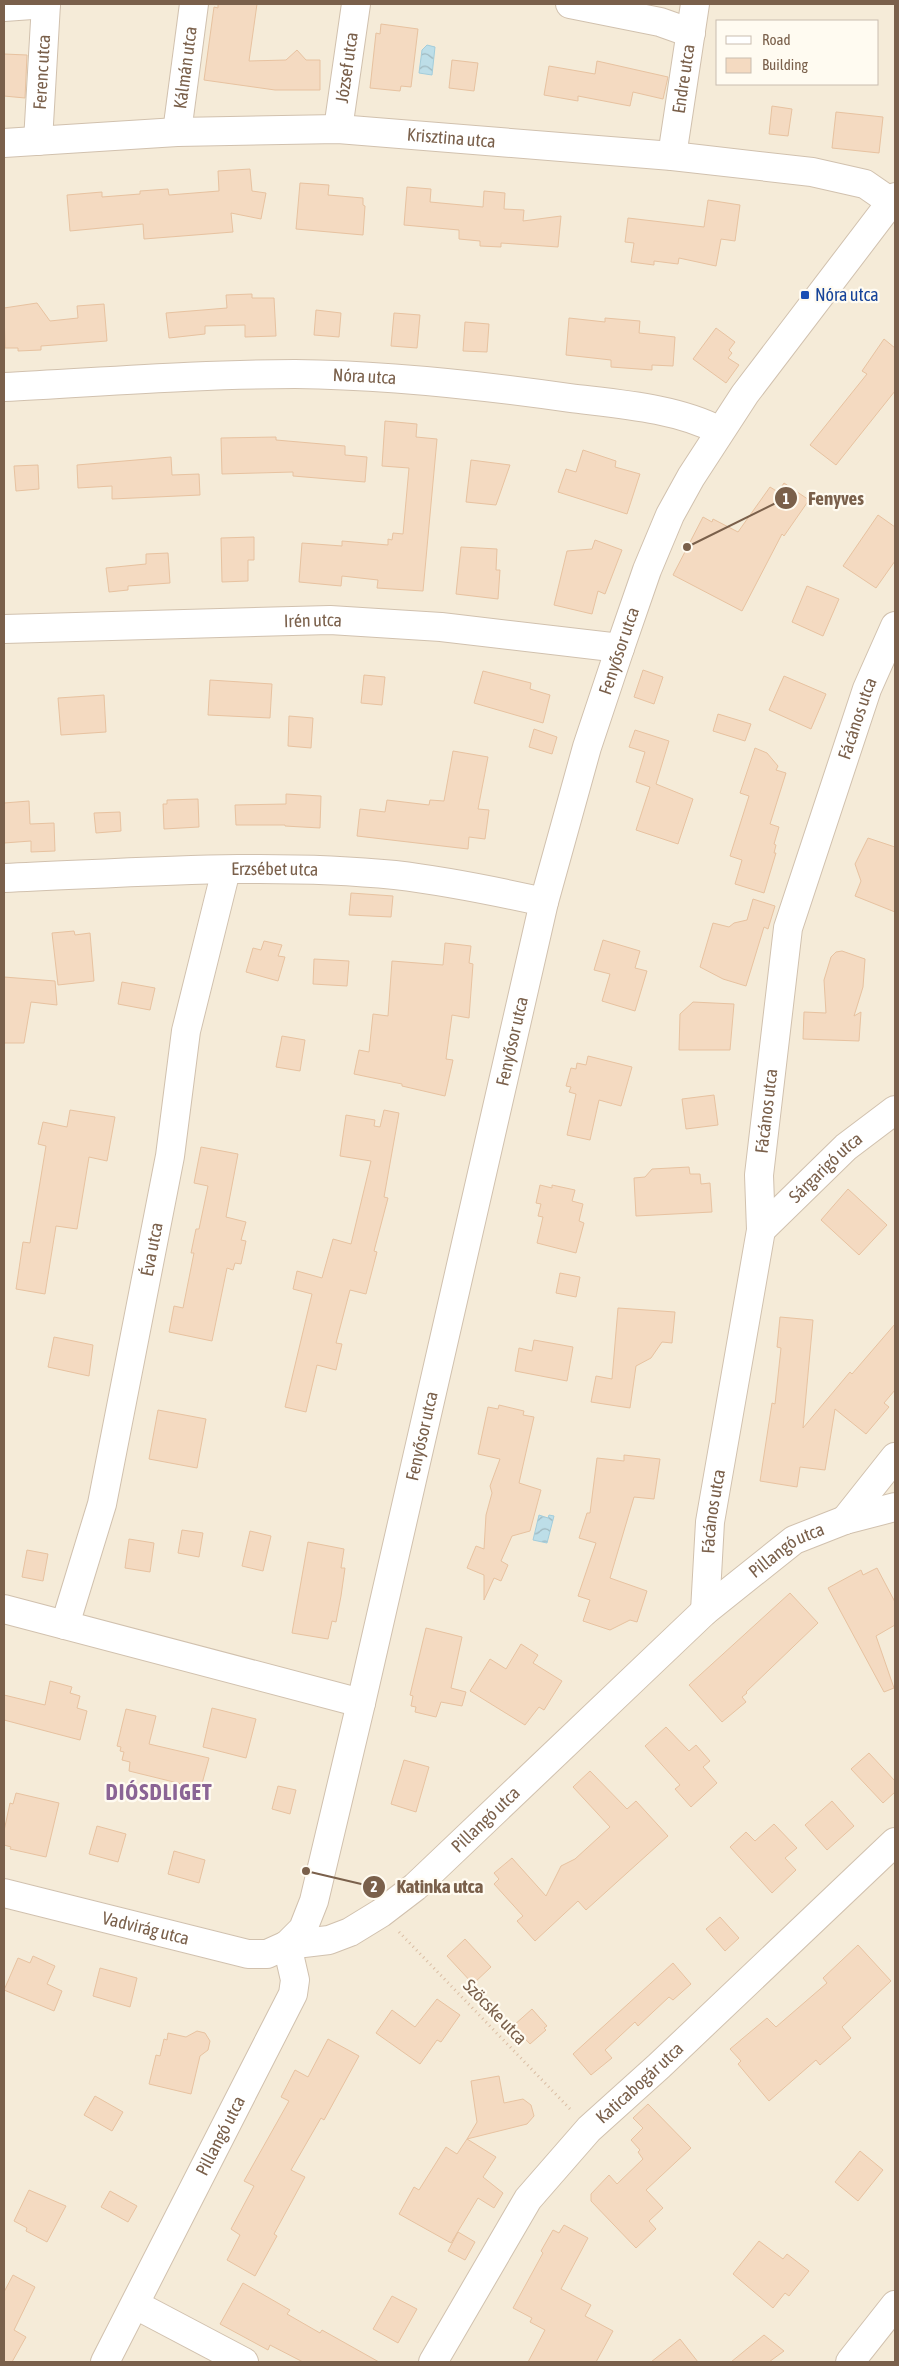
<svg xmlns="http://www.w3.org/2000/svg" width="899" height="2366" viewBox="0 0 899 2366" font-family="'Asap Condensed',sans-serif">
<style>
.residential{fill:#f5ebd8;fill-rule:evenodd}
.water{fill:url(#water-waves);stroke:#a3cddb}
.building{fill:#f4dac1;stroke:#e7c2a0}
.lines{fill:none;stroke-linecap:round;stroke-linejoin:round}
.minor-casing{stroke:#d1c1ae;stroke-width:30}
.path{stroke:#dabda3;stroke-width:3;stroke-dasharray:1 4;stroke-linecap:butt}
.minor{stroke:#fff;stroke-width:28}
.transit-dot{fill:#1a4fb4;stroke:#fffbf1;stroke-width:2}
.labels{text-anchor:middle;stroke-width:4.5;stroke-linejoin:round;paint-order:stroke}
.street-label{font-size:18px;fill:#7a604b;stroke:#fffbf1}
.transit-label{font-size:18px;fill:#164399;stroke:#fffbf1;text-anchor:start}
.district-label{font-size:22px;font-weight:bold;letter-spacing:1px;fill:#8a6495;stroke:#fffbf1}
.leader{fill:none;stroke:#7a604b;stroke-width:2}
.callout-dot{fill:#7a604b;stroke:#fffbf1;stroke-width:2}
.mark-label{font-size:15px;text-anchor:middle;font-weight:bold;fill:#fff}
.callout-label{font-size:19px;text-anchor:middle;font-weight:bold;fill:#7a604b;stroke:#fffbf1;stroke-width:4.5;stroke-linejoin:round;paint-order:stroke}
</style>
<defs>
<pattern id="water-waves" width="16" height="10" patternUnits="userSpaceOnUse" patternTransform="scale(1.25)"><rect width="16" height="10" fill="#bddee8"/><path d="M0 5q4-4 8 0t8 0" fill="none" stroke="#9fb7be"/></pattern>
</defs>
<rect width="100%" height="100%" fill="#fdf8ea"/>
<path class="residential" d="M 4,4 L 895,4 L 895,2362 L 4,2362 ZM 718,21 L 878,21 L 878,84 L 718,84 Z"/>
<path class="water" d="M 427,45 L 435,47 L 432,75 L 419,73 L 422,50 Z
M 539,1515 L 548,1518 L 549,1515 L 554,1516 L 547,1543 L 533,1540 Z"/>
<path class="building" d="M 218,4 L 257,4 L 249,61 L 286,60 L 297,50 L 306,60 L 320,60 L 320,90 L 275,90 L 204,80 L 214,7 L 218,8 Z
M 381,24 L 418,29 L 411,87 L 401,86 L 400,91 L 370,88 L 376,33 L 380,34 Z
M 4,54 L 27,55 L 25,98 L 4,96 Z
M 452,60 L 478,63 L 474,91 L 449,88 Z
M 597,61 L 668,77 L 663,99 L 633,92 L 630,106 L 578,96 L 578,101 L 544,95 L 549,66 L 595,74 Z
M 772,106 L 792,109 L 788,136 L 769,134 Z
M 836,112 L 883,117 L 879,153 L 832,148 Z
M 250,169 L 252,191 L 266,193 L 261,219 L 231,213 L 233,232 L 144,239 L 143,224 L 70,231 L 67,195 L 102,192 L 102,197 L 140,194 L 140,191 L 168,189 L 169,195 L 219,191 L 218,171 Z
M 300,183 L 329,185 L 328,195 L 363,198 L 363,205 L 365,206 L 363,235 L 296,229 Z
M 407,187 L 431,189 L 430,202 L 483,207 L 484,191 L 505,193 L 504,209 L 524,210 L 523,221 L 561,216 L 558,247 L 501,243 L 501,247 L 480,246 L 480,241 L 459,239 L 459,230 L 404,225 Z
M 708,200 L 740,205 L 735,241 L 721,239 L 716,266 L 679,258 L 678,264 L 654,261 L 654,265 L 631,262 L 634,243 L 625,242 L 628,218 L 704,227 Z
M 252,294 L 252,298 L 274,298 L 276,336 L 245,337 L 245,325 L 205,326 L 205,334 L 169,338 L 166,313 L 227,308 L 226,295 Z
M 37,303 L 50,321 L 78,318 L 77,306 L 104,304 L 107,341 L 41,346 L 41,350 L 18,351 L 18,348 L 5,348 L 4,308 Z
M 316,310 L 341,313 L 339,337 L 314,335 Z
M 394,313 L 420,315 L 417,348 L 391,346 Z
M 569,318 L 605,322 L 605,318 L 640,321 L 639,333 L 675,337 L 673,366 L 652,365 L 652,370 L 611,367 L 611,360 L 566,355 Z
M 465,322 L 489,324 L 487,352 L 463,351 Z
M 716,328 L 735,342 L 729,350 L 732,353 L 728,358 L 739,365 L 726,383 L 693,359 Z
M 884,339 L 895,348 L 895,391 L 836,465 L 810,445 L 867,374 L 862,371 Z
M 385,421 L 417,424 L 416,437 L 437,439 L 423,591 L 377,588 L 378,580 L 342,576 L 341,586 L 299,582 L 302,543 L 342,546 L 342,541 L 388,545 L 388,539 L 392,540 L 393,533 L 403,534 L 409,468 L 382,466 Z
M 276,437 L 276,440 L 345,446 L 345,455 L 367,457 L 365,482 L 293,476 L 293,472 L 222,474 L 221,438 Z
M 583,450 L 616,461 L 615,467 L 640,474 L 627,514 L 558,492 L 566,469 L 576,472 Z
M 171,457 L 172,475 L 199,474 L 200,495 L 112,499 L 112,486 L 78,488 L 77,465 Z
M 471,460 L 510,465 L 496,505 L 466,502 Z
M 38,465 L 39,489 L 16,491 L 14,466 Z
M 784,483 L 809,500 L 784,536 L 782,534 L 742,611 L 673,575 L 703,517 L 712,522 L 713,519 L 738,532 L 770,487 L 778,492 Z
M 878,515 L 895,527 L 895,561 L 876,588 L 843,566 Z
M 254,537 L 254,560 L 248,560 L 248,581 L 222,582 L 221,538 Z
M 595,540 L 622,550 L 605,594 L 598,591 L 592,614 L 554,605 L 567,551 L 592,549 Z
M 461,547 L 497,549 L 496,570 L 500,570 L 498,599 L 456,594 Z
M 168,553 L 170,583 L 128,586 L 128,590 L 109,592 L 106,568 L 146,564 L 146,554 Z
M 807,586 L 839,599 L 823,636 L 792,622 Z
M 643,670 L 663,677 L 654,704 L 634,697 Z
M 483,671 L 531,683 L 530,689 L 550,695 L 543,723 L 474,703 Z
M 364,675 L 385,677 L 382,705 L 361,703 Z
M 784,676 L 826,694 L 811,729 L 769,710 Z
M 210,680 L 272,684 L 270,718 L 208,715 Z
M 104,695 L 106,732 L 61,735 L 58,698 Z
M 718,714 L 751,724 L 745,741 L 713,731 Z
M 289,716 L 313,718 L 311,748 L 288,746 Z
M 534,729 L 557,737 L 552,754 L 529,747 Z
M 635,730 L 669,741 L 656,784 L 693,799 L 678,844 L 636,830 L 650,787 L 636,782 L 645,752 L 629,747 Z
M 755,748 L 767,753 L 778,766 L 776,770 L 786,773 L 770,824 L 779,827 L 774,844 L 776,845 L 774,853 L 776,853 L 764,893 L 735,884 L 742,860 L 730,856 L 749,796 L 740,793 Z
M 453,751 L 488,757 L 478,809 L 489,810 L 485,839 L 469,837 L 468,849 L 357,836 L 360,809 L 385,812 L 387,800 L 429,805 L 430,800 L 444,801 Z
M 286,794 L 321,796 L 320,828 L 285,826 L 285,825 L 236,825 L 235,805 L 286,804 Z
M 198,799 L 199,827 L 164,829 L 163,804 L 167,804 L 167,800 Z
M 29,801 L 30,824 L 54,823 L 55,851 L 31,852 L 31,841 L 4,843 L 4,803 Z
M 120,812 L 121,831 L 96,833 L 94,813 Z
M 868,838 L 895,847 L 895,912 L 855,896 L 861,881 L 855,864 Z
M 351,893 L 393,896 L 391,917 L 349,915 Z
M 753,899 L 775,906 L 768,929 L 764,927 L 746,986 L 723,979 L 700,967 L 713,923 L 729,927 L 734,923 L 747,920 Z
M 74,931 L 75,935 L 90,933 L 94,981 L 58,985 L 52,933 Z
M 603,940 L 640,951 L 635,968 L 647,971 L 635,1011 L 602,1001 L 610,974 L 594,970 Z
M 264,941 L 282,945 L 278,956 L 285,957 L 278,981 L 246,972 L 253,948 L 261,950 Z
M 445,943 L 471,946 L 469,963 L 473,964 L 469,1018 L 452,1015 L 446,1059 L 453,1060 L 445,1096 L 402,1086 L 402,1084 L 354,1074 L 359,1050 L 369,1052 L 373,1014 L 388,1016 L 392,961 L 443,965 Z
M 842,951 L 865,959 L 863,987 L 854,1016 L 861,1012 L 859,1041 L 803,1039 L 804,1012 L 826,1013 L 824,980 L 831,957 L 836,952 Z
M 314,959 L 349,961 L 347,986 L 313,984 Z
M 4,977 L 55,981 L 57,1005 L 31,1002 L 24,1043 L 4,1043 Z
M 122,982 L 155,988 L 150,1010 L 118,1004 Z
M 693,1002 L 734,1004 L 730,1050 L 679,1050 L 680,1014 Z
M 282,1036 L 305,1040 L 300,1071 L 276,1067 Z
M 588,1056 L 632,1067 L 621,1106 L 599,1100 L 590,1140 L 567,1135 L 576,1094 L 569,1092 L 571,1087 L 566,1086 L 571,1068 L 576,1069 L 577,1063 L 586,1065 Z
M 714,1095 L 718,1125 L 686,1129 L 682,1099 Z
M 70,1110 L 115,1117 L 107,1161 L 89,1157 L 77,1229 L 56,1226 L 45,1294 L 16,1289 L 23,1242 L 30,1243 L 46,1146 L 38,1144 L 43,1122 L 67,1127 Z
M 384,1110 L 399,1113 L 384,1197 L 388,1198 L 374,1251 L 377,1252 L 366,1294 L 350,1290 L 336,1343 L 342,1344 L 336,1370 L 317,1365 L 306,1412 L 285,1407 L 312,1294 L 293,1289 L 297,1271 L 322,1278 L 333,1239 L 351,1244 L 371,1161 L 340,1156 L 346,1115 L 375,1120 L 374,1126 L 380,1127 Z
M 201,1147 L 238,1154 L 226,1217 L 246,1222 L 241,1240 L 246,1241 L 241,1264 L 235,1263 L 233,1270 L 227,1268 L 212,1341 L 169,1332 L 174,1306 L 183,1308 L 194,1253 L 191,1253 L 196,1229 L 199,1229 L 208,1186 L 194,1183 Z
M 689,1167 L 690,1174 L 700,1174 L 701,1184 L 710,1183 L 712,1212 L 636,1216 L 634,1178 L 645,1177 L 652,1169 Z
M 540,1185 L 552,1188 L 552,1185 L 575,1190 L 572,1201 L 583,1204 L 579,1221 L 584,1223 L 576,1253 L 537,1243 L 543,1217 L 538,1216 L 541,1204 L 536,1203 Z
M 848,1189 L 887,1225 L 859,1255 L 821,1220 Z
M 560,1273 L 580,1277 L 576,1297 L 556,1293 Z
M 618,1308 L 675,1312 L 672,1343 L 662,1342 L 651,1358 L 636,1366 L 630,1408 L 591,1402 L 596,1376 L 612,1379 Z
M 780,1317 L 813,1320 L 803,1428 L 850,1372 L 852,1374 L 895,1324 L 895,1390 L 884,1403 L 889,1407 L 866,1434 L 835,1409 L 825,1470 L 800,1467 L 797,1487 L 760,1481 L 772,1403 L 775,1404 L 781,1348 L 777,1347 Z
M 54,1337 L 93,1345 L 89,1376 L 48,1367 Z
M 534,1340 L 573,1347 L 567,1381 L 515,1371 L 519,1348 L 532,1351 Z
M 499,1405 L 524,1411 L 523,1415 L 534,1417 L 519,1483 L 541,1490 L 530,1531 L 512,1536 L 501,1561 L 508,1565 L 501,1581 L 494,1578 L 484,1600 L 484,1575 L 467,1568 L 476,1546 L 484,1549 L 486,1515 L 492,1493 L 490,1486 L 500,1459 L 478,1454 L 488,1407 L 498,1409 Z
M 158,1410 L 206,1419 L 197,1468 L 149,1459 Z
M 624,1455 L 660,1459 L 654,1499 L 634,1497 L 610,1578 L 647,1591 L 637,1622 L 630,1620 L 610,1630 L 583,1621 L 590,1600 L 578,1596 L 596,1543 L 579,1538 L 587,1513 L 590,1513 L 597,1458 L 624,1461 Z
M 182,1530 L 203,1533 L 199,1557 L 178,1553 Z
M 250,1531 L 271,1536 L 263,1571 L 242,1566 Z
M 129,1539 L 154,1543 L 150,1572 L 125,1568 Z
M 308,1542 L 344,1549 L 341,1568 L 345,1568 L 341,1596 L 336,1622 L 332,1621 L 328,1639 L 292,1633 Z
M 27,1550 L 48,1554 L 43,1581 L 22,1577 Z
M 877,1568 L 895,1602 L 895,1625 L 876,1636 L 894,1688 L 884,1692 L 828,1588 L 861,1570 L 863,1575 Z
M 790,1593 L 818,1623 L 746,1692 L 747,1693 L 742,1697 L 746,1702 L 722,1722 L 689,1685 Z
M 426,1628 L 462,1637 L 451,1688 L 466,1692 L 462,1706 L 441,1702 L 436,1717 L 415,1712 L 416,1707 L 411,1706 L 413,1696 L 410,1695 Z
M 521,1644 L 538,1655 L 533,1663 L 562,1681 L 544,1710 L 539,1707 L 525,1725 L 470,1691 L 490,1659 L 506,1669 Z
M 50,1681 L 72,1687 L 70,1693 L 80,1696 L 77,1708 L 87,1711 L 80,1740 L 4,1720 L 4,1695 L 45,1705 Z
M 212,1708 L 256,1719 L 246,1758 L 203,1747 Z
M 126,1709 L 156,1716 L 149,1744 L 209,1758 L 200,1791 L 182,1786 L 182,1784 L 129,1771 L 130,1762 L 122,1760 L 124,1752 L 120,1751 L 121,1747 L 117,1746 Z
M 666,1727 L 689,1751 L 696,1745 L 710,1761 L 703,1767 L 717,1783 L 691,1807 L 675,1789 L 680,1785 L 645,1746 Z
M 869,1753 L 895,1781 L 895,1792 L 883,1803 L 851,1769 Z
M 404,1760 L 429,1767 L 416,1812 L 391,1804 Z
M 590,1771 L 627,1809 L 636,1801 L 668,1836 L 586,1910 L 578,1901 L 535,1941 L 517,1921 L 523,1916 L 494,1884 L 499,1879 L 494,1873 L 512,1858 L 546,1896 L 561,1866 L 575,1859 L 610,1827 L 573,1787 Z
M 278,1786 L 296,1790 L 290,1814 L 272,1809 Z
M 16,1793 L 59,1803 L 46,1857 L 10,1849 L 11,1847 L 4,1845 L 4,1831 L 10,1803 L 13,1804 Z
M 832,1801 L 854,1826 L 827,1850 L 805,1825 Z
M 774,1824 L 797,1848 L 785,1858 L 796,1870 L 772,1893 L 730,1847 L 746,1832 L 755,1841 Z
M 97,1826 L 126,1834 L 118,1862 L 89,1854 Z
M 174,1851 L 205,1860 L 199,1883 L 168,1874 Z
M 720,1917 L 739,1938 L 725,1951 L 706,1929 Z
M 465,1939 L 491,1967 L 473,1984 L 447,1956 Z
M 858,1945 L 891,1981 L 842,2027 L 851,2038 L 820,2065 L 816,2060 L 769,2101 L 738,2064 L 741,2061 L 730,2049 L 767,2018 L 776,2027 L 827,1983 L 823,1978 Z
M 33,1956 L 55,1966 L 47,1984 L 62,1991 L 54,2011 L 4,1990 L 18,1958 L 30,1963 Z
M 673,1963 L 691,1984 L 673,2000 L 669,1997 L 638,2026 L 635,2022 L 605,2050 L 612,2058 L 591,2075 L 573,2054 Z
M 100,1968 L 137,1978 L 130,2007 L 93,1996 Z
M 437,1999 L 460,2015 L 441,2042 L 437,2040 L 420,2064 L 376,2033 L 392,2010 L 415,2027 Z
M 532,2009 L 547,2026 L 544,2028 L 546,2030 L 530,2044 L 513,2026 Z
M 197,2031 L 205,2033 L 210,2041 L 208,2050 L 200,2056 L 191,2094 L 149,2084 L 156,2055 L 160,2056 L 164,2039 L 167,2040 L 168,2033 L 186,2037 Z
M 328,2039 L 359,2056 L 324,2120 L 321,2118 L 291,2170 L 305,2177 L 274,2234 L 277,2236 L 255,2276 L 227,2260 L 240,2235 L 231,2229 L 254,2186 L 244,2181 L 289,2101 L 281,2097 L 295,2070 L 308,2077 Z
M 499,2076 L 504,2103 L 523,2099 L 531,2105 L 534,2116 L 527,2124 L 467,2139 L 477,2122 L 471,2081 Z
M 95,2096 L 123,2112 L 112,2131 L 84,2115 Z
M 648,2104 L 691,2148 L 646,2190 L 663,2208 L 649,2221 L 656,2229 L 636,2248 L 591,2201 L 591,2194 L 609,2175 L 617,2184 L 643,2159 L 638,2152 L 640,2150 L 631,2140 L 643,2128 L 633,2118 Z
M 467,2139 L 496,2157 L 483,2177 L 503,2193 L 494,2208 L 478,2198 L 451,2243 L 399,2214 L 414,2187 L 419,2190 L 446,2147 L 457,2154 Z
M 860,2151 L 883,2170 L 858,2201 L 835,2182 Z
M 29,2190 L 66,2206 L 47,2242 L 26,2231 L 27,2228 L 14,2221 Z
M 110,2191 L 137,2206 L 128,2222 L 101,2207 Z
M 564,2225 L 588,2238 L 561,2289 L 591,2305 L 585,2316 L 613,2331 L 596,2362 L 528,2362 L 545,2330 L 530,2322 L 532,2318 L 513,2308 L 543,2253 L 541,2251 L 553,2230 L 559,2233 Z
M 458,2232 L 475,2242 L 465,2260 L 448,2251 Z
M 759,2241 L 783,2259 L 787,2254 L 809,2271 L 789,2296 L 785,2293 L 773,2308 L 733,2274 Z
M 13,2275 L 35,2287 L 14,2330 L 26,2337 L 12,2362 L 4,2362 L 4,2292 Z
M 243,2283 L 290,2310 L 287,2314 L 320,2333 L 322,2330 L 379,2362 L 303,2362 L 270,2345 L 268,2350 L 220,2324 Z
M 392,2296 L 417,2309 L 398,2343 L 373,2329 Z
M 764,2335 L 784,2351 L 769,2362 L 731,2362 Z
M 680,2339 L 698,2362 L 651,2362 Z"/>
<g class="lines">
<g class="minor-casing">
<g id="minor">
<path d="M 570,4 L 660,22 L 691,33"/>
<path d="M 4,7 L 46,4"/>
<path id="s1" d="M 338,129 L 356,4"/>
<path id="s2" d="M 177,132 L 194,4"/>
<path id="s3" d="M 38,141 L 46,4"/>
<path id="s4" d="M 4,143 L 177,132 L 338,129 L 672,156 L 812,172 L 865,184 L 891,202"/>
<path id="s5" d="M 672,156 L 695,4"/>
<path id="s6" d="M 4,387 C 101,382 198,374 295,374 C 387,375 479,385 570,398 C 618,404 677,408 720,431"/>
<path id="s7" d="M 4,629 L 330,620 L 441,627 L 620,648"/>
<path id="s8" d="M 4,878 C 133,873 266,862 395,875 C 445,881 495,891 544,902"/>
<path id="s9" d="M 761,1230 L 846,1147 L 895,1110"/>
<path d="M 845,1520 L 895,1457"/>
<path d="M 4,1609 L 361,1703"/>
<path id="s10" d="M 705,1611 L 710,1522 L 761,1230 L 759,1175 L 788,928 L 867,689 L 895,626"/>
<path id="s11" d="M 65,1625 L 102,1504 L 170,1156 L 186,1031 L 226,870"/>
<path id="s12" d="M 4,1893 L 248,1954 L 267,1954 L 287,1945 L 329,1940 L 350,1932 L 381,1913 L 415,1887 L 705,1611 L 794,1540 L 845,1520 L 895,1507"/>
<path id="s13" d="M 287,1945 L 303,1929 L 314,1901 L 361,1703 L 544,902 L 587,747 L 620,648 L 647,570 L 670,515 L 691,477 L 745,394 L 895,197"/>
<path d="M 136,2305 L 244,2362"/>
<path id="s14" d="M 105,2362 L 293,1994 L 295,1980 L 287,1945"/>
<path id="s15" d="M 433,2362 L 528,2199 L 589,2129 L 659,2066 L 895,1842"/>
<path d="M 850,2362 L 895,2305"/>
</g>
</g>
<path class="path" d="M 399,1932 L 572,2111"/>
<use href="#minor" class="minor"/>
</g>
<rect class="transit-dot" x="800" y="290" width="10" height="10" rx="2.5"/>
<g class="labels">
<g class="street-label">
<text dy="6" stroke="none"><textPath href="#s1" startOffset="62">József utca</textPath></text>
<text dy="6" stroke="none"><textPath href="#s2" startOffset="65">Kálmán utca</textPath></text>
<text dy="6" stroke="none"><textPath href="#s3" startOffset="69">Ferenc utca</textPath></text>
<text dy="6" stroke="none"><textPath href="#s5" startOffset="78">Endre utca</textPath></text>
<text dy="6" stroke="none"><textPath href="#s4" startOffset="448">Krisztina utca</textPath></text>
<text dy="6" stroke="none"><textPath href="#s6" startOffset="361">Nóra utca</textPath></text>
<text dy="6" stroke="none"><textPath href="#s7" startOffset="309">Irén utca</textPath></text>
<text dy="6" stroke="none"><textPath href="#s13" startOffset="1340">Fenyősor utca</textPath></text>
<text dy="6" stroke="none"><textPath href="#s10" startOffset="910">Fácános utca</textPath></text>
<text dy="6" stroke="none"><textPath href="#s8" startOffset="271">Erzsébet utca</textPath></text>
<text dy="6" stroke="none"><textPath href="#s13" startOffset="935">Fenyősor utca</textPath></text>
<text dy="6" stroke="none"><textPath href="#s10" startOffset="505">Fácános utca</textPath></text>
<text dy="6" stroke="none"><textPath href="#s9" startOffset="90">Sárgarigó utca</textPath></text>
<text dy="6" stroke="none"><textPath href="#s11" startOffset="386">Éva utca</textPath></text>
<text dy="6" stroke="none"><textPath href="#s13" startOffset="530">Fenyősor utca</textPath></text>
<text dy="6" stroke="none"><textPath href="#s10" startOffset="100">Fácános utca</textPath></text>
<text dy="6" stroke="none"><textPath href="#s12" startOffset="939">Pillangó utca</textPath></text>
<text dy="6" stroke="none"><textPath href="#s12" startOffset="534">Pillangó utca</textPath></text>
<text dy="6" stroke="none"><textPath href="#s12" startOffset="146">Vadvirág utca</textPath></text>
<text transform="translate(495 2012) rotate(46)" y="6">Szöcske utca</text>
<text dy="6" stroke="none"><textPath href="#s15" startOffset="350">Katicabogár utca</textPath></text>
<text dy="6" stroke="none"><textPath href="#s14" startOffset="254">Pillangó utca</textPath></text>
</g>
<g class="transit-label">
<text x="815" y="301">Nóra utca</text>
</g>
<g class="district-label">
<text x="159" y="1800">DIÓSDLIGET</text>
</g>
</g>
<path class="leader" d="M687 547L786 498M306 1871L374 1887"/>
<g class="callout-dot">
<circle cx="687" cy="547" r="5"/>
<circle cx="306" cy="1871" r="5"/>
<circle cx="786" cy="498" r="12"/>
<circle cx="374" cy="1887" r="12"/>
</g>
<g class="mark-label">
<text x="786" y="504">1</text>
<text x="374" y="1892">2</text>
</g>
<g class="callout-label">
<text x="836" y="505">Fenyves</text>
<text x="440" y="1893">Katinka utca</text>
</g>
<rect width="899" height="2366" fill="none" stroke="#7a604b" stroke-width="10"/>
<rect x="716" y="20" width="162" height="65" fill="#fffbf1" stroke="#cabdaf"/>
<rect x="726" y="36" width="25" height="8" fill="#ffffff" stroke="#cabdaf"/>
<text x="762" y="45" font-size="15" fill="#7a604b">Road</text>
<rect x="726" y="58" width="25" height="15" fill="#f4dac1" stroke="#cabdaf"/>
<text x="762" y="70" font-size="15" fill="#7a604b">Building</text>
</svg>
